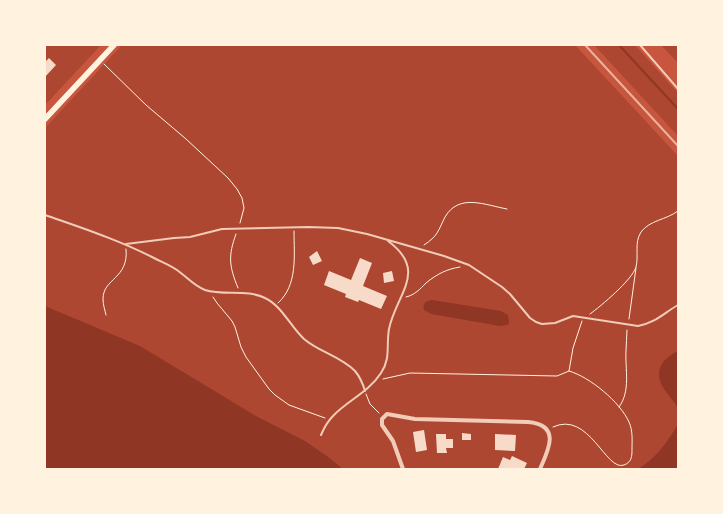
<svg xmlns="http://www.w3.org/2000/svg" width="723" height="514" viewBox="0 0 723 514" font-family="Commissioner,sans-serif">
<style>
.green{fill:#ae4732}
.water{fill:#8f3625}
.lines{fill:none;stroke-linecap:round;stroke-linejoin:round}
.stream{stroke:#8f3625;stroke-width:2}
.building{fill:#f7dbc8}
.path{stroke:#fff3e0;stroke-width:1}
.service{stroke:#f1ccb7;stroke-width:2}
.minor{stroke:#f1ccb7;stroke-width:4}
.primary{stroke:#fff3e0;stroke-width:5.5}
.rail{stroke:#e9b49f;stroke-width:2}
</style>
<rect width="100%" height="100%" fill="#c8553d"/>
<path class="green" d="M 45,45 L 101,45 L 45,105 Z
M 122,45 L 575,45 L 678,156 L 678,469 L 45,469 L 45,128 Z
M 594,45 L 635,45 L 678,93 L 678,136 Z
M 661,45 L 678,45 L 678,63 Z"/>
<path class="water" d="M 432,300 L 501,311 L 508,315 L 509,322 L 508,325 L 500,326 L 431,314 L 424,310 C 422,303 426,301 432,300 Z
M 45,306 L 140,346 L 256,416 L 305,441 L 328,457 L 343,469 L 45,469 Z
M 678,351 L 678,408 C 674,401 668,395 664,389 C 653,372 661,359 678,351 Z
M 678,424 L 678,469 L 638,469 C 656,458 667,443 678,424 Z"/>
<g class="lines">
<path class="stream" d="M 619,45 L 678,109"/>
</g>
<path class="building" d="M 49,58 L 56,65 L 45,77 L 45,62 Z
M 317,251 L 322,261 L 313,265 L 309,257 Z
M 360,258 L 372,263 L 363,286 L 387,296 L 381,309 L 359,300 L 358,302 L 345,297 L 346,294 L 324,285 L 329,271 L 351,280 Z
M 392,271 L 394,281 L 384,283 L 383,273 Z
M 424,430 L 427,450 L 416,452 L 413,432 Z
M 462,433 L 471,434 L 471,440 L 462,440 Z
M 436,434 L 446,434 L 446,439 L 453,439 L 453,448 L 446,448 L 447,453 L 437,453 Z
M 495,434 L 516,435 L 515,451 L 495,450 Z
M 512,456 L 527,463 L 524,469 L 498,469 L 503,457 L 510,460 Z"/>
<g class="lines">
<path class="path" d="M 104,64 L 146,105 L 186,139 L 228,178 L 237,189 L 242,198 L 244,208 L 240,223
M 236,234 C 228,256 229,266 238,288
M 424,245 C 438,236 438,231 445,217 C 459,193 485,205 507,209
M 213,297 L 217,303 L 232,321 L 235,327 L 241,347 L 246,357 L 269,389 L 275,395 L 289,405 L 325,418
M 406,297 C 415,295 420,289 426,283 C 437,274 447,269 460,267
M 278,303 C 298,285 294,256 294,231
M 590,314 C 601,306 632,280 636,267 C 639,255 634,243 641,232 C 650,220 666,220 678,211
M 106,315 C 105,310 103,305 103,299 C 103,278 129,279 126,249
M 629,319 L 636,268
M 383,379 L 410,373 L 557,376 L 569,371 L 573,348 L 582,321
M 366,394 L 370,404 L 379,413
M 619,407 C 631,391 625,369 626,351 C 626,344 627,337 627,330
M 553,427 C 589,410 606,472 624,465 C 632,462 632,456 632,449 C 632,440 633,431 629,422 C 620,402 590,377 569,371"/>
<path class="service" d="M 640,45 L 678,89
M 45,215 C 82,228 119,240 154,258 C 162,262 170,265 177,270 C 187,277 194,286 205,290 C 224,296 247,289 265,298 C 282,306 290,326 304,339 C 319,352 340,356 355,371 C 360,377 363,384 365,391
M 126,244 L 174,238 L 190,237 L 222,229 L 308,227 L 338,228 L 367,234 L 444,256 L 469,265 L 502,287 L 510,294 L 530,318 L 536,322 L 542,324 L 555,323 L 573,316 L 638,326 C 655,323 664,313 678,305
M 321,435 C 324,428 327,422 333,416 C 348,400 368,393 381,373 C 391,358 386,346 389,329 C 396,294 429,271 388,241"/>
<path class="minor" d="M 403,469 L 393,441 L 382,425 L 382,419 L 387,414 L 415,419 L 528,422 C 561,425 549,449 540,469"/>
<path class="primary" d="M 45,119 L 114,45"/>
<path class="rail" d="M 585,45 L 678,146"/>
</g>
<rect width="723" height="514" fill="none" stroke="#fff3e0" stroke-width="92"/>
</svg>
